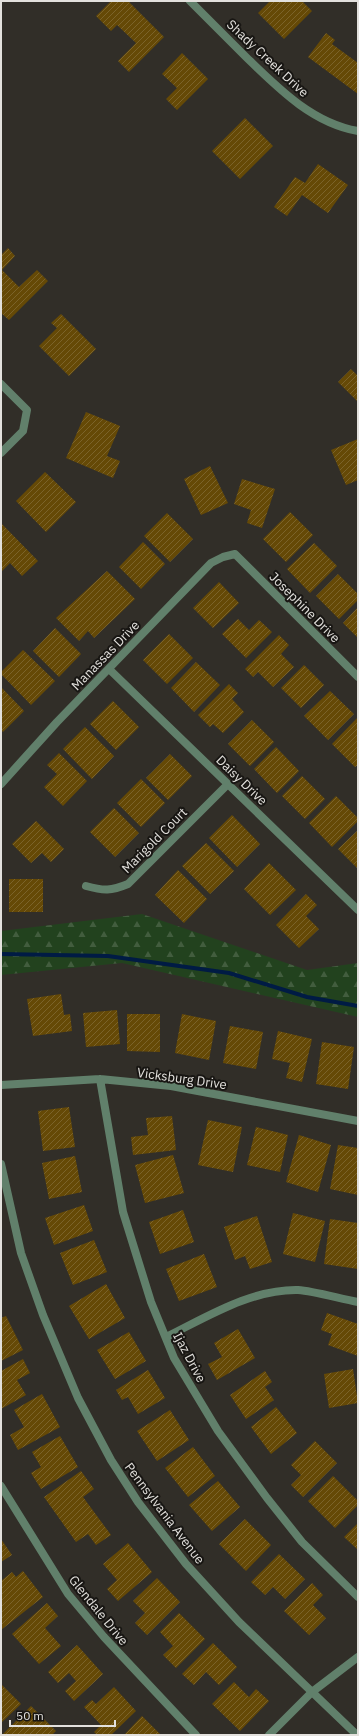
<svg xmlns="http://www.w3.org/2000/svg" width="359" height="1736" viewBox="0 0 359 1736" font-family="'IBM Plex Sans',sans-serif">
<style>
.forest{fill:url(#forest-firs)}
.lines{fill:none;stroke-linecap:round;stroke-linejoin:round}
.stream{stroke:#001b44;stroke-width:4}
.building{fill:url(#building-hatch)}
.minor{stroke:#61806b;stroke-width:8}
.tertiary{stroke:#61806b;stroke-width:8}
.labels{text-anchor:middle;stroke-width:4;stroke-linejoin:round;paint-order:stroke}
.street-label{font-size:13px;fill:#e3e1dd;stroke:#181613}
</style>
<defs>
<pattern id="forest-firs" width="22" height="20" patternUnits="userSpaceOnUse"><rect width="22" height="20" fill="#22421e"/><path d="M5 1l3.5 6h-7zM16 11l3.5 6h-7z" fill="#425d3e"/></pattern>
<pattern id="building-hatch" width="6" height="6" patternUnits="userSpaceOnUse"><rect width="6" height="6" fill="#654906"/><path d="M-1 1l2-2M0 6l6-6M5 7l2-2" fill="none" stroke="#7b632a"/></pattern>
</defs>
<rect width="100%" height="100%" fill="#312e28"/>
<path class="forest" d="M 142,914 L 307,970 L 358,963 L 358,1017 L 122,963 L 1,975 L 1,931 Z"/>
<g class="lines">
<path class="stream" d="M 1,954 L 108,956 L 229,973 L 307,997 L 358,1006"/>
</g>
<path class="building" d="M 111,1 L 128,1 L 164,37 L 129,72 L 118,61 L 136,43 L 117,25 L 111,31 L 96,16 Z
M 270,1 L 302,1 L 312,11 L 284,39 L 258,13 Z
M 326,33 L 335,40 L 332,44 L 358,63 L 358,94 L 308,57 Z
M 182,53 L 208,79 L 177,110 L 166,99 L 177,88 L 162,74 Z
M 245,118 L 273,146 L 240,179 L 212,151 Z
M 318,164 L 348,185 L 328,213 L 302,195 L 287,216 L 274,207 L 295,177 L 305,183 Z
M 8,248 L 15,256 L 2,270 L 19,287 L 37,270 L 48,281 L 9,320 L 1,313 L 1,255 Z
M 61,314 L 96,349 L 69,376 L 39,346 L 57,328 L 51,323 Z
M 351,369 L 358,376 L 358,402 L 338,382 Z
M 86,412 L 120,426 L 107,456 L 120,461 L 113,478 L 66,458 Z
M 358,439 L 358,480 L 346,485 L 331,450 Z
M 210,466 L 228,503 L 201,515 L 184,479 Z
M 45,472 L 76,502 L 46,532 L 16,501 Z
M 242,479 L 275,489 L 262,528 L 247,523 L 251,510 L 234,504 Z
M 290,512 L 313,535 L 286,562 L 263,539 Z
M 167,513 L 193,539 L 170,562 L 144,536 Z
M 1,523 L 38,561 L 22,576 L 10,563 L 1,572 Z
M 143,542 L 165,564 L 141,589 L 119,567 Z
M 314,543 L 337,566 L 310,593 L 287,569 Z
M 107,571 L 135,599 L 94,638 L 88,631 L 79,641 L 56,618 Z
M 338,574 L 358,594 L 358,600 L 339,619 L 316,596 Z
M 219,582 L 239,603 L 213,628 L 193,608 Z
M 358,607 L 358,638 L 343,623 Z
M 238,619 L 249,630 L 259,620 L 272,632 L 246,658 L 222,634 Z
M 55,628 L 81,654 L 59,677 L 33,651 Z
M 169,634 L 193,658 L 167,684 L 143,660 Z
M 279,635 L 289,645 L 281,654 L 294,667 L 273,687 L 258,672 L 253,677 L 245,669 Z
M 23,650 L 55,681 L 31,705 L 1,674 L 1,672 Z
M 196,662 L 220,685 L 194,712 L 171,688 Z
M 304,665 L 324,685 L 301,708 L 281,688 Z
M 229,684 L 238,693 L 232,699 L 244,712 L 223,733 L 213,724 L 210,727 L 198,715 Z
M 1,687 L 24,711 L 3,732 L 1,730 Z
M 330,691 L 354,714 L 328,740 L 304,716 Z
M 113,701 L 139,727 L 116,750 L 90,724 Z
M 358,717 L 358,765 L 355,767 L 332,744 Z
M 252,720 L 274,742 L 250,766 L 228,744 Z
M 85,727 L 114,756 L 92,779 L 63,749 Z
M 276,747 L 299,771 L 277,793 L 254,769 Z
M 59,753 L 87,781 L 63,806 L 44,787 L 57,774 L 47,765 Z
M 170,754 L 192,776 L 168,800 L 146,778 Z
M 302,776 L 325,799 L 305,819 L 282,796 Z
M 141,779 L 165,803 L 141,827 L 117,803 Z
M 336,796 L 358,818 L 358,821 L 332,847 L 309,823 Z
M 114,808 L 139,833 L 115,857 L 90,832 Z
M 232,815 L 260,844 L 237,867 L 209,838 Z
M 36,821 L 64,849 L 51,862 L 42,853 L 31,863 L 12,844 Z
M 358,830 L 358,869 L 338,849 Z
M 206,843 L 234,871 L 210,894 L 182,866 Z
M 269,863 L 296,890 L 270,915 L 244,889 Z
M 178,870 L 207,899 L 184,923 L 155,895 Z
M 9,879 L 43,879 L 43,912 L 9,912 Z
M 306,894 L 317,905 L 306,916 L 319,929 L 299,948 L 276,925 Z
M 61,994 L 64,1015 L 70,1014 L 72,1031 L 33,1036 L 27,999 Z
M 117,1010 L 120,1044 L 86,1047 L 83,1013 Z
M 127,1014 L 160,1014 L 160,1052 L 127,1051 Z
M 182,1014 L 216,1021 L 209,1060 L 175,1053 Z
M 230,1026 L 263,1032 L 256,1069 L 223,1063 Z
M 278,1031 L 312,1039 L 302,1082 L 286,1078 L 290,1063 L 272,1059 Z
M 322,1042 L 354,1047 L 348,1089 L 316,1084 Z
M 69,1107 L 75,1147 L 43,1151 L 38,1111 Z
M 172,1116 L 176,1150 L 133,1155 L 131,1137 L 148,1135 L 146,1118 Z
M 208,1120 L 242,1127 L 233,1172 L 198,1165 Z
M 256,1127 L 288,1135 L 280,1172 L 247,1165 Z
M 299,1135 L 331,1145 L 318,1192 L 286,1182 Z
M 338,1145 L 358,1148 L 358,1195 L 330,1189 Z
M 173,1155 L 184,1193 L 145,1203 L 135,1165 Z
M 75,1156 L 82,1192 L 49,1199 L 42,1163 Z
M 84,1205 L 93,1231 L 54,1245 L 45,1218 Z
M 183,1210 L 194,1242 L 160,1254 L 149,1222 Z
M 293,1213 L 325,1221 L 315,1262 L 283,1254 Z
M 257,1216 L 272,1262 L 250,1269 L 245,1256 L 235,1260 L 224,1227 Z
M 330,1219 L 358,1223 L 358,1269 L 324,1264 Z
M 94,1240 L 107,1272 L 73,1285 L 60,1253 Z
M 204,1254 L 217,1287 L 179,1301 L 166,1269 Z
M 106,1284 L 125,1318 L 89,1339 L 69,1306 Z
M 327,1313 L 358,1324 L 358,1356 L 328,1345 L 332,1334 L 321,1330 Z
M 6,1316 L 23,1350 L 1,1361 L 1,1318 Z
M 238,1329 L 255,1358 L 217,1380 L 208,1364 L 222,1357 L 214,1343 Z
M 129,1332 L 146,1361 L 115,1379 L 97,1350 Z
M 23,1359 L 30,1373 L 17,1380 L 26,1395 L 1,1409 L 1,1371 Z
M 353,1369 L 358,1403 L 329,1408 L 324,1374 Z
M 148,1370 L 165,1398 L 138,1414 L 128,1397 L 122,1400 L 116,1390 Z
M 265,1371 L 272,1382 L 265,1387 L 274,1400 L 246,1419 L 230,1395 Z
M 42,1394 L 60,1427 L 18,1450 L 10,1435 L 24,1427 L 14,1410 Z
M 276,1407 L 297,1433 L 271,1454 L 251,1427 Z
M 170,1410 L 189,1440 L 157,1461 L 137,1431 Z
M 60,1436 L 78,1467 L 41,1489 L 31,1473 L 41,1467 L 32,1452 Z
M 315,1441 L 337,1463 L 303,1497 L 291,1485 L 301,1475 L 291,1465 Z
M 193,1447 L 215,1476 L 188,1497 L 165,1468 Z
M 81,1471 L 94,1489 L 83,1497 L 111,1535 L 96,1545 L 88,1534 L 76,1542 L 44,1497 Z
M 333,1476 L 358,1501 L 358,1505 L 335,1528 L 308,1501 Z
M 218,1481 L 240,1507 L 212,1531 L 189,1505 Z
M 245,1519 L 271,1545 L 246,1571 L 219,1544 Z
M 358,1523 L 358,1550 L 344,1537 Z
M 1,1539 L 12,1555 L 1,1562 Z
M 128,1543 L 152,1572 L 118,1601 L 107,1589 L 117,1580 L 103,1564 Z
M 279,1554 L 305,1579 L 285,1599 L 273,1587 L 265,1595 L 251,1582 Z
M 23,1571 L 43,1597 L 1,1630 L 1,1581 L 12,1572 L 16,1577 Z
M 157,1578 L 180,1602 L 147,1635 L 135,1623 L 145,1613 L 133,1601 Z
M 312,1583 L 323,1595 L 313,1605 L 326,1618 L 309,1635 L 284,1611 Z
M 47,1603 L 58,1616 L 45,1628 L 61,1646 L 39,1664 L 12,1634 Z
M 179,1613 L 205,1639 L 176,1668 L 163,1655 L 173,1646 L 160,1632 Z
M 213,1643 L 237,1667 L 219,1685 L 206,1672 L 194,1685 L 182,1674 Z
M 77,1645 L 103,1674 L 74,1701 L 65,1691 L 76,1681 L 69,1673 L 58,1683 L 48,1672 Z
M 234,1682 L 249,1697 L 256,1689 L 269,1701 L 240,1731 L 212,1704 Z
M 1,1684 L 21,1704 L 1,1723 Z
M 114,1687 L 136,1711 L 111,1735 L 97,1735 L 94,1732 L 101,1725 L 84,1707 L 92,1700 L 96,1704 Z
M 31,1706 L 56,1731 L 52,1735 L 3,1735 L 3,1734 Z
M 142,1716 L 161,1735 L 124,1735 Z"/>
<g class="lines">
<path class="minor" d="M 190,1 C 209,20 227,38 246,57 C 278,88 312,123 358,131
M 1,384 L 27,410 L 23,431 L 1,453
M 109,669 L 358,910
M 1,784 L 57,722 L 211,563 L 223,557 L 235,554 L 358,677
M 86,886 C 104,891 111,891 128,884 L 228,784
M 100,1079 L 123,1212 L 151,1302 L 174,1358 L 218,1431 L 267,1498 L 302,1542 L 358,1597
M 1,1085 L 100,1079 L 171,1086 L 358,1121
M 166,1337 C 207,1317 251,1289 298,1290 C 314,1291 341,1299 358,1302
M 1,1486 L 68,1594 L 104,1637 L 196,1735
M 269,1735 L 312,1692 L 358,1657"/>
<path class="tertiary" d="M 1,1164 L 21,1253 L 43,1315 L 78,1398 L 111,1460 L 138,1502 L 186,1564 L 239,1622 L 357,1735"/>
</g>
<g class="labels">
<g class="street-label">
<text transform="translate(268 58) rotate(43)" y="5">Shady Creek Drive</text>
<text transform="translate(305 607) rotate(45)" y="5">Josephine Drive</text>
<text transform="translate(105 655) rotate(-46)" y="5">Manassas Drive</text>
<text transform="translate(242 780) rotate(44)" y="5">Daisy Drive</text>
<text transform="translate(154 840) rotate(-45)" y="5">Marigold Court</text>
<text transform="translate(182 1078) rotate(8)" y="5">Vicksburg Drive</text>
<text transform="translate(190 1357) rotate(62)" y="5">Ijaz Drive</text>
<text transform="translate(165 1513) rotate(53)" y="5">Pennsylvania Avenue</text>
<text transform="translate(99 1610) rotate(51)" y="5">Glendale Drive</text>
</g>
</g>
<rect width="359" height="1736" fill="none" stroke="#e3e1dd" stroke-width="4"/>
<path d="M10 1720v6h105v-6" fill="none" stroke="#e3e1dd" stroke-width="2"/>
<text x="16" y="1720" font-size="12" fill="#e3e1dd" stroke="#181613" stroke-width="3" paint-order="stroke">50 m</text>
</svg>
